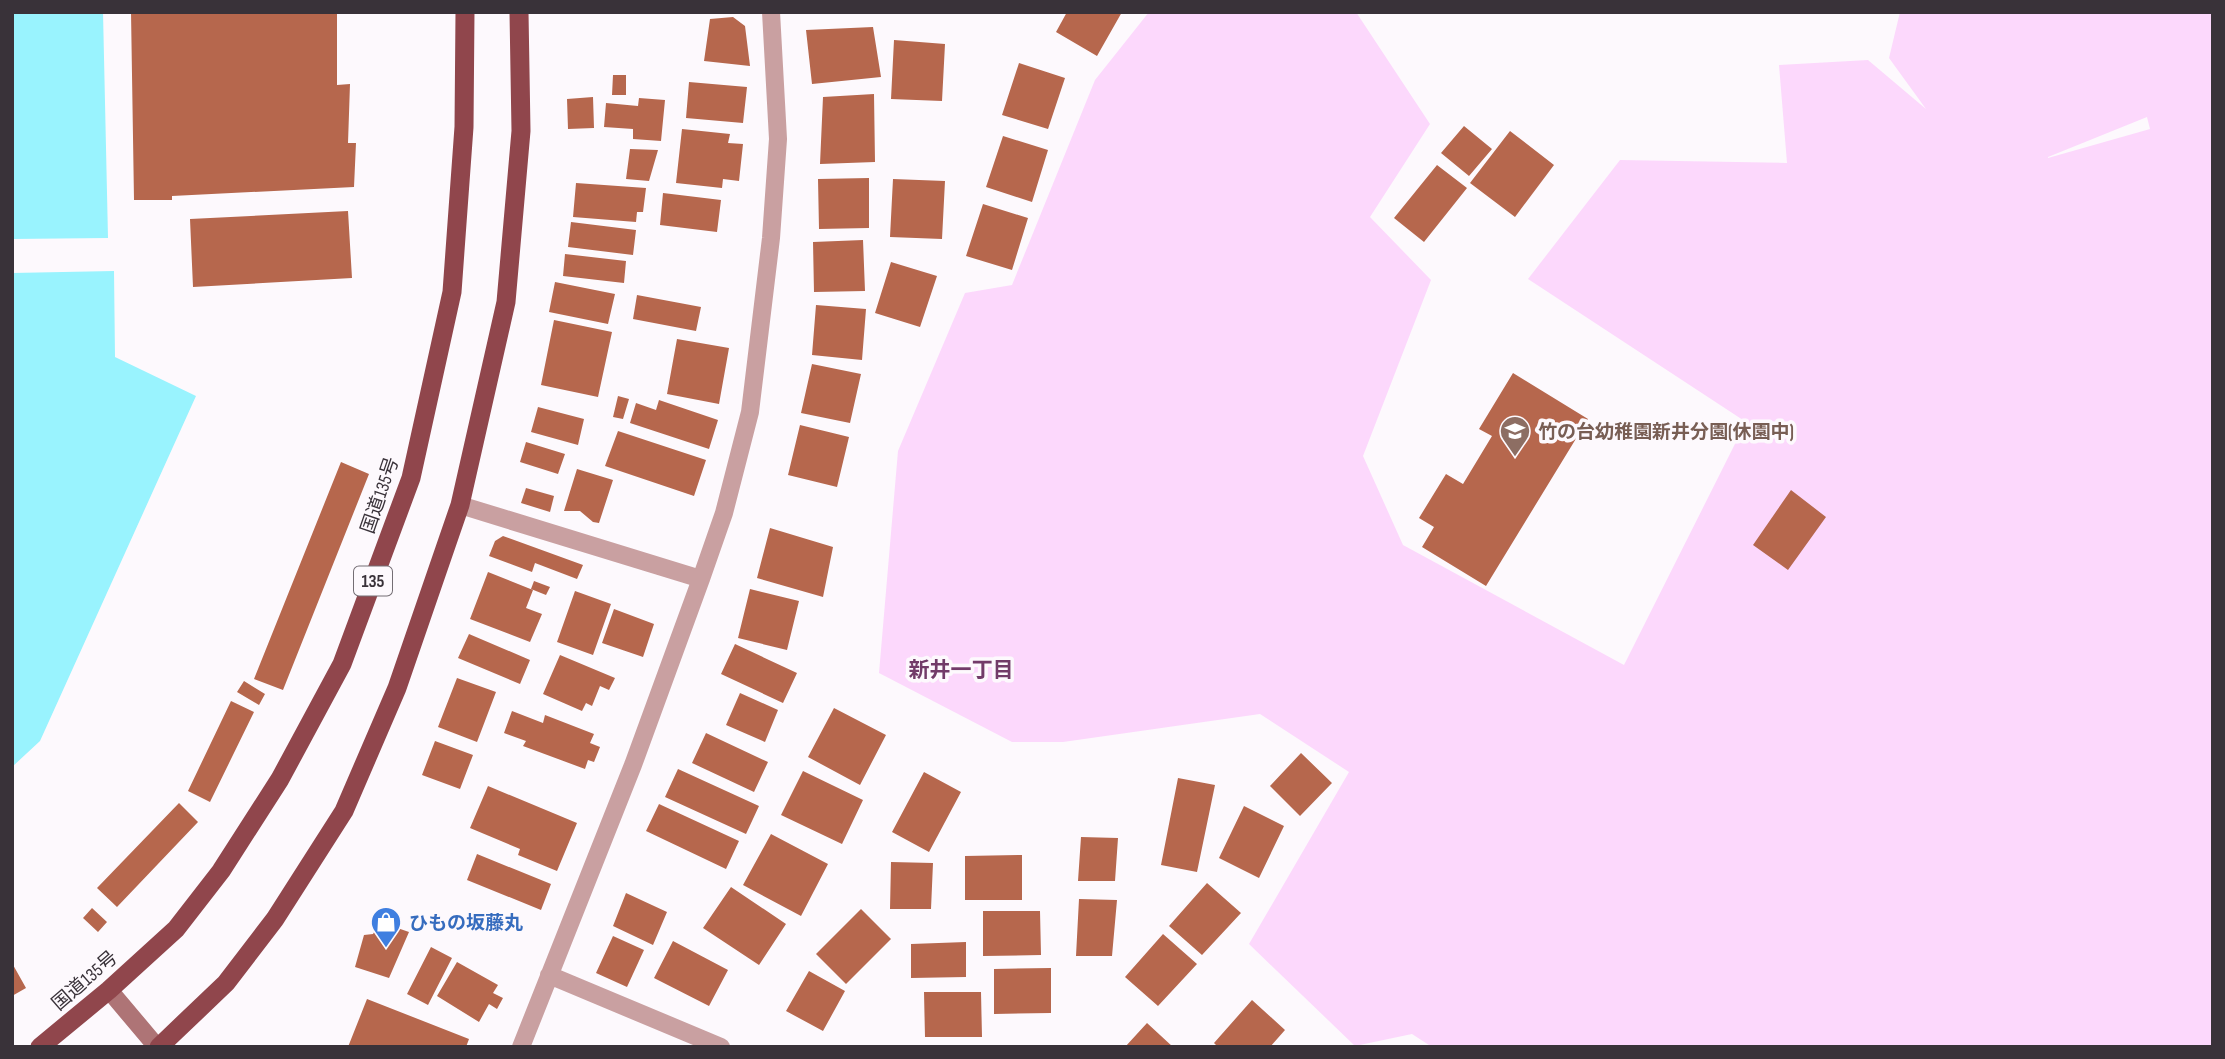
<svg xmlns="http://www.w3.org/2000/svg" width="2225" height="1059" viewBox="0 0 2225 1059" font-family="'Sofia Sans Condensed','Noto Sans JP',sans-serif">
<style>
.green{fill:#fcd8fc;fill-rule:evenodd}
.water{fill:#99f3fe}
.building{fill:#b6674d}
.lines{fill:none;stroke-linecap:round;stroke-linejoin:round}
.minor{stroke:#c9a0a1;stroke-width:18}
.secondary{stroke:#ae7476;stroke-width:18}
.trunk{stroke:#90464c;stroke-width:19}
.labels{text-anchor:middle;stroke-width:7;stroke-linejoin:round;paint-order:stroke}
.shield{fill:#fdf9fd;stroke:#746e74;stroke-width:2}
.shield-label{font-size:18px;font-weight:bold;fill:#393239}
.education-label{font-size:19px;font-weight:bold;fill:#785e54;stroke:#fdf9fd;text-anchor:start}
.street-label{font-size:19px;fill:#393239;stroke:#fdf9fd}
.shop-label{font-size:19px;font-weight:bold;fill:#366cbe;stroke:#fdf9fd;text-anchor:start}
.neighbourhood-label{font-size:21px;font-weight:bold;fill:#723b69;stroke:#fdf9fd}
</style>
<rect width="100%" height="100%" fill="#fdf9fd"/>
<path class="green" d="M 1149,12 L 1356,12 L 1430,124 L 1370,217 L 1431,280 L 1363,456 L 1403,545 L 1624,665 L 1746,422 L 1528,279 L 1620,160 L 1787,163 L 1779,65 L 1868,60 L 1926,109 L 1889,58 L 1900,12 L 2213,12 L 2213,1047 L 1432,1047 L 1412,1034 L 1355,1046 L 1249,944 L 1349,772 L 1260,714 L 1063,742 L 1012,742 L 879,673 L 898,451 L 965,293 L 1012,285 L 1095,80 ZM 2147,117 L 2150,129 L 2048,158 L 2048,157 Z"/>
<path class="water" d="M 12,12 L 103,12 L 108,238 L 12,239 Z
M 114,271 L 115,357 L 196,396 L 40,741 L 12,767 L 12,273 Z"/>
<path class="building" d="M 131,12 L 337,12 L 337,85 L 350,84 L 348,143 L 356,143 L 354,187 L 172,196 L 172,200 L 134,200 Z
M 1067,12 L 1122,12 L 1097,56 L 1056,32 Z
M 733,17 L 745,26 L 750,66 L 704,61 L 710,19 Z
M 873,27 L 881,77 L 812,84 L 806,30 Z
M 894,40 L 945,44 L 942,101 L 891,99 Z
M 1019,63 L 1065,78 L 1048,129 L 1002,115 Z
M 613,75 L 626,75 L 626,95 L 612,95 Z
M 689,82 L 747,87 L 743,123 L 686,118 Z
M 874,94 L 875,162 L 820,164 L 823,97 Z
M 593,97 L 594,128 L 568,129 L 567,99 Z
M 639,98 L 665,100 L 661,141 L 633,139 L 633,129 L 604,127 L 606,103 L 638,106 Z
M 1464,126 L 1492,149 L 1469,176 L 1441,153 Z
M 682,129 L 730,134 L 728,143 L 743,144 L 739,181 L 723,179 L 722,188 L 676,183 Z
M 1510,131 L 1554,165 L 1515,217 L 1470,183 Z
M 1003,136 L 1048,150 L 1032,202 L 986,187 Z
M 630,149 L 658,150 L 649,181 L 626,179 Z
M 1437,165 L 1467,188 L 1424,242 L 1394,218 Z
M 869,178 L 869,228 L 819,229 L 818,179 Z
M 893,179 L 945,181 L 942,239 L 890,237 Z
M 576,183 L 646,188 L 643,212 L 637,212 L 636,222 L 573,217 Z
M 663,193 L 721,200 L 717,232 L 660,225 Z
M 983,204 L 1028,218 L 1012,270 L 966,256 Z
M 348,211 L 352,278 L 193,287 L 190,219 Z
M 571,222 L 636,230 L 633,255 L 568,247 Z
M 863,240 L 865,291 L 814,292 L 813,242 Z
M 565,254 L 626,261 L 624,283 L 563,276 Z
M 891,262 L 937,276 L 920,327 L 875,313 Z
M 555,282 L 615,294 L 608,324 L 549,312 Z
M 637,295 L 701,307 L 696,331 L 633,319 Z
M 816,305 L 866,309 L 862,360 L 812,355 Z
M 554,320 L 612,332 L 598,397 L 541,385 Z
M 677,339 L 729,348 L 719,404 L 667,394 Z
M 812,364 L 861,374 L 850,423 L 801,413 Z
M 1513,373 L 1588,419 L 1486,586 L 1422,547 L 1434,527 L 1419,518 L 1446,474 L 1463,484 L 1492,436 L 1479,429 Z
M 618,396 L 629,399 L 623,419 L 613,417 Z
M 659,400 L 718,420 L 709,449 L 630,423 L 636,403 L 656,410 Z
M 538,407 L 584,419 L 578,445 L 531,432 Z
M 800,425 L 849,437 L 837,487 L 788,475 Z
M 618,431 L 706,460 L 694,496 L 605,466 Z
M 526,442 L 565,454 L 558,474 L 520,462 Z
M 341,462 L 369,474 L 283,690 L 254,679 Z
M 577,469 L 613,480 L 599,523 L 593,522 L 580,511 L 564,511 Z
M 526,488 L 554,496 L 550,512 L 521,503 Z
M 1791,490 L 1826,517 L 1788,570 L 1753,545 Z
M 770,528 L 833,547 L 823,597 L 757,578 Z
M 503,536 L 583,565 L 577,579 L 535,563 L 532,572 L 489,556 L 495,541 Z
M 488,572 L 533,590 L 526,608 L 542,614 L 530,642 L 470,619 Z
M 534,581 L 550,587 L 546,595 L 531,589 Z
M 750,589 L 799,601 L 787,650 L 738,638 Z
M 575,591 L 611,604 L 593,655 L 557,642 Z
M 614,609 L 654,624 L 643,657 L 602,643 Z
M 469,634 L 530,660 L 520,684 L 458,658 Z
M 735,644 L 797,673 L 783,703 L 721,674 Z
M 560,655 L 615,678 L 609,690 L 600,686 L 592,706 L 586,703 L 582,711 L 543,694 Z
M 457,678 L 496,692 L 477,742 L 438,727 Z
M 244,681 L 265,694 L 259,705 L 237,692 Z
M 740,693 L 778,710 L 765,742 L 726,725 Z
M 231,701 L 254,712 L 210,802 L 188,791 Z
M 834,708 L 886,735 L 860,785 L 808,757 Z
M 512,711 L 543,723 L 545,715 L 594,734 L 590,743 L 600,747 L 594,762 L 588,760 L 585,769 L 523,746 L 526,741 L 504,733 Z
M 706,733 L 768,762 L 754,792 L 692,763 Z
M 435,741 L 473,755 L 460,789 L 422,775 Z
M 1301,753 L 1332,783 L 1300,816 L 1270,786 Z
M 678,769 L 759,806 L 746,834 L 665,797 Z
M 803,771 L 863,800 L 842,844 L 781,815 Z
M 924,772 L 961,792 L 929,852 L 892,832 Z
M 1178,778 L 1215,785 L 1197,872 L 1161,865 Z
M 488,786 L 577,823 L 557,871 L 518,855 L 520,849 L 470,828 Z
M 179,803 L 198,822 L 117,907 L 97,888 Z
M 659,804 L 739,841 L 726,869 L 646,831 Z
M 1244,806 L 1284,826 L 1259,878 L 1219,858 Z
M 771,834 L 828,864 L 801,916 L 743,885 Z
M 1081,837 L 1118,838 L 1115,881 L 1078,881 Z
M 477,854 L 551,884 L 541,910 L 467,880 Z
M 1022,855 L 1022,900 L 965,900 L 965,856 Z
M 891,862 L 933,863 L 931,909 L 890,909 Z
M 1207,883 L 1241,913 L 1202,955 L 1169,926 Z
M 731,887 L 786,924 L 759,965 L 703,928 Z
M 626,893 L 667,912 L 653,945 L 613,926 Z
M 1079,899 L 1117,900 L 1112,956 L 1076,956 Z
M 92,908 L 107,922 L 98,932 L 83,918 Z
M 861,909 L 891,939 L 846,984 L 816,954 Z
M 983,911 L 1040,911 L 1041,955 L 983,956 Z
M 380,922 L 409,932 L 389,978 L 355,967 L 364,935 L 373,934 Z
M 1163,934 L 1197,964 L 1158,1006 L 1125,977 Z
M 613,936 L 644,950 L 627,987 L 596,973 Z
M 673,941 L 728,970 L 709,1006 L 654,978 Z
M 966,942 L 966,977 L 911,978 L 911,944 Z
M 431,947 L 452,958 L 428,1005 L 407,994 Z
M 457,962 L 498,985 L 493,993 L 503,998 L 497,1009 L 489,1004 L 479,1022 L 437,996 Z
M 12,963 L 26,988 L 12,996 Z
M 1051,968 L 1051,1013 L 994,1014 L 994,969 Z
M 809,971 L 845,991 L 823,1031 L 786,1011 Z
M 924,992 L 981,992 L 982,1037 L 925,1037 Z
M 367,999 L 469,1039 L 466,1047 L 348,1047 Z
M 1252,1000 L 1285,1030 L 1270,1047 L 1218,1047 L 1214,1043 Z
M 1147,1023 L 1173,1047 L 1125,1047 Z"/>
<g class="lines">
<path class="minor" d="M 460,505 L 701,579
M 549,975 L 721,1047
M 521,1047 L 633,765 L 701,579 L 724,513 L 750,412 L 771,238 L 778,139 L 771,12"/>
<path class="secondary" d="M 109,990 L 157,1047"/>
<path class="trunk" d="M 40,1047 L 109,990 L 176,929 L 221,871 L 280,779 L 342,664 L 411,478 L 452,292 L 464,127 L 465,12
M 159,1047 L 226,983 L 275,919 L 344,811 L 397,688 L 460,505 L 506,302 L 521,131 L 519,12"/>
</g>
<defs>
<g id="school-pin" transform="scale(1.575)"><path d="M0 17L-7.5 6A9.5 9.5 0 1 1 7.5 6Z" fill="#8d6e63" stroke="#fdf9fd"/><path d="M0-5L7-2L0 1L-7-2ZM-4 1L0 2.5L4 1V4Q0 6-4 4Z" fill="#fff"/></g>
<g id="shop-pin" transform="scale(1.575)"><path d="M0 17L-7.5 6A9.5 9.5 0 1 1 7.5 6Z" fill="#3f7fe0" stroke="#fdf9fd"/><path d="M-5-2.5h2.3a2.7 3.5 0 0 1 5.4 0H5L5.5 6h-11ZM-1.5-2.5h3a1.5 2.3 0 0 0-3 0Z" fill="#fff"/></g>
</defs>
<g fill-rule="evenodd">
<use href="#school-pin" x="1515" y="431"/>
<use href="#shop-pin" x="386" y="922"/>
</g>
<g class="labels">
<rect class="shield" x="354" y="566.5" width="38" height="29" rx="5"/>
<g class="shield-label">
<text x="373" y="587">135</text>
</g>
<g class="education-label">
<text x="1538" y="438">竹の台幼稚園新井分園(休園中)</text>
</g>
<g class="street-label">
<text transform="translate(379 495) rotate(-71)" y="7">国道135号</text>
<text transform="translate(84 980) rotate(-41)" y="7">国道135号</text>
</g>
<g class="shop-label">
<text x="409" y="929">ひもの坂藤丸</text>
</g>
<g class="neighbourhood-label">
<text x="961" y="677">新井一丁目</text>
</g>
</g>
<rect width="2225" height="1059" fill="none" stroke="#393239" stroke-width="28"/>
</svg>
